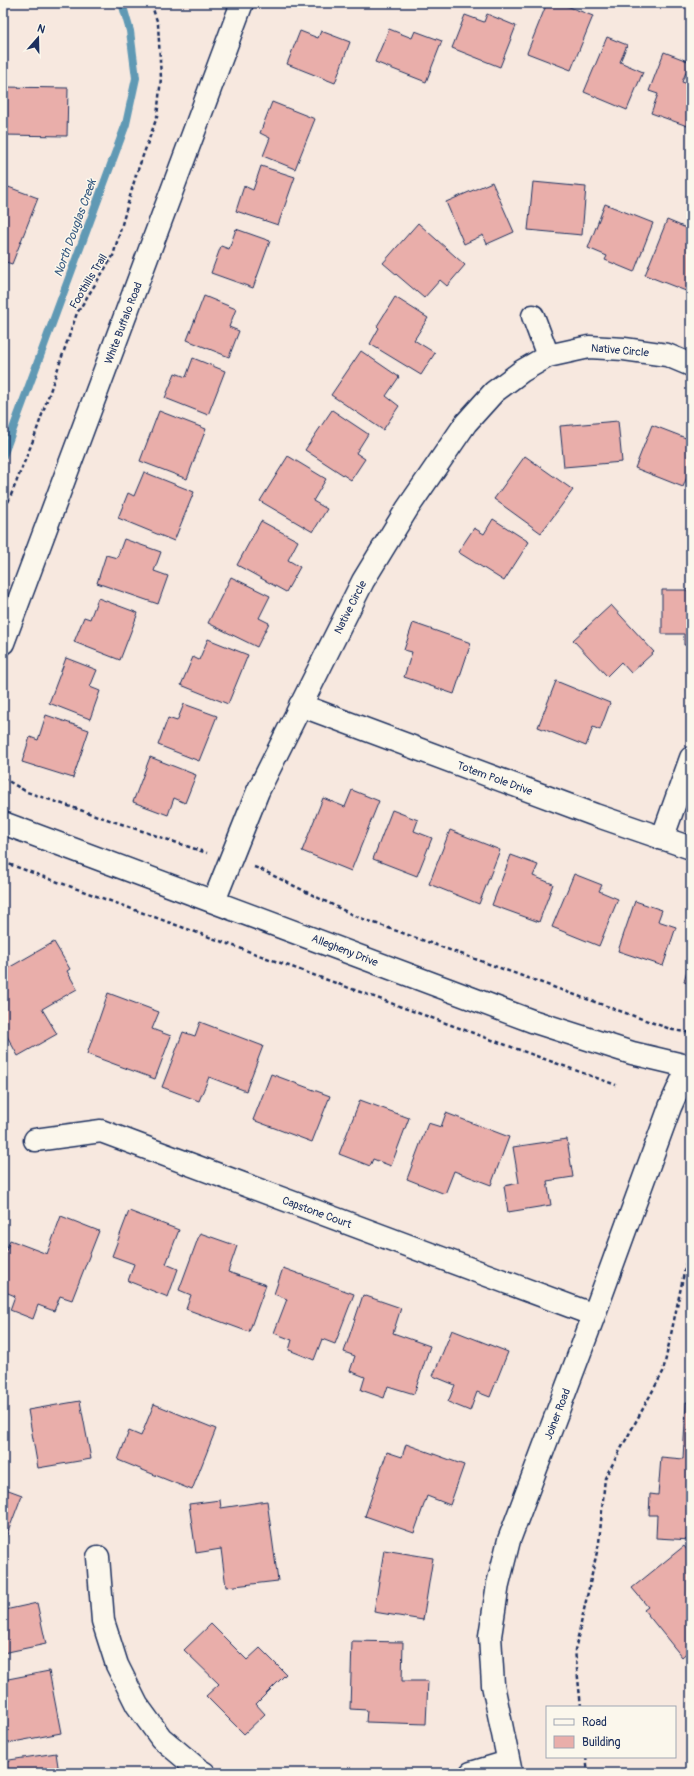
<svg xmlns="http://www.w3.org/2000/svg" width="694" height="1776" viewBox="0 0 694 1776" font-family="Pangolin,sans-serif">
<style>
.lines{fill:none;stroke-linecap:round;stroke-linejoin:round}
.stream{stroke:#6199b4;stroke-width:8}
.building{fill:#e9aeaa;stroke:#1b2f5e}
.minor-casing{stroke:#1b2f5e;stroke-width:25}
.tertiary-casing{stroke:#1b2f5e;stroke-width:25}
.path{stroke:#1b2f5e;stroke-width:2.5;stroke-dasharray:4 3;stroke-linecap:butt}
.minor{stroke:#fbf7ec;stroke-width:22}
.tertiary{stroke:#fbf7ec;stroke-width:22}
.labels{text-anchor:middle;stroke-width:3;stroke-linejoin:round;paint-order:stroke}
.street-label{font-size:11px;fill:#1b2f5e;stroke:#fbf7ec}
.water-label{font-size:12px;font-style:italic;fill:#385b82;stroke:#fbf7ec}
</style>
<rect width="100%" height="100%" fill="#f7e8df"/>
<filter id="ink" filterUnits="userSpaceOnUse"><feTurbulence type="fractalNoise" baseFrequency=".025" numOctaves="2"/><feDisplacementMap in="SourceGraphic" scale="8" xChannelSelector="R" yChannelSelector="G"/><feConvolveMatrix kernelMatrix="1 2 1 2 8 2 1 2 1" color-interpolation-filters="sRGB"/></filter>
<g filter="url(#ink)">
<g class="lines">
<path class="stream" d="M 3,456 L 126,124 L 136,78 L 130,31 L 122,3"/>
</g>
<path class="building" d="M 547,3 L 559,3 L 593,16 L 571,70 L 527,53 Z
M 487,14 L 516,26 L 500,67 L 452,48 L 465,15 L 484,22 Z
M 389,29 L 412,38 L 415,31 L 442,41 L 426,82 L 375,62 Z
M 300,31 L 318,38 L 321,31 L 350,42 L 335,83 L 287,64 Z
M 607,37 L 627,45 L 620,62 L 643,72 L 627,110 L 584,92 Z
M 664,52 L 690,62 L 682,82 L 691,85 L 690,127 L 651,113 L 658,94 L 649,91 Z
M 3,87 L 68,88 L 67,136 L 3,135 Z
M 272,102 L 315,119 L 295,169 L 263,156 L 270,138 L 260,133 Z
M 261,166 L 295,177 L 278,225 L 236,211 L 244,186 L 253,190 Z
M 492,182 L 514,232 L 487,244 L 483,235 L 464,244 L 446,202 Z
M 533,182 L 586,187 L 582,235 L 528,230 Z
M 3,185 L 38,198 L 12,264 L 3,261 Z
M 605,204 L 653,223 L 634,272 L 605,260 L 607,256 L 588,248 Z
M 667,220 L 691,230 L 691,293 L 645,275 Z
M 418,223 L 465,265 L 447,286 L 440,280 L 424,298 L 383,263 Z
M 236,229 L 270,241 L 253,288 L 211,273 L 221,246 L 229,249 Z
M 204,296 L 236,309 L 229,327 L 239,331 L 229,357 L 187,340 Z
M 395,297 L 428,318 L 414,340 L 435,353 L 421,375 L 370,344 L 379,328 L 377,326 Z
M 361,351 L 399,377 L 386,396 L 399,406 L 383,430 L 331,395 Z
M 193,358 L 225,371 L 208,415 L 165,398 L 175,373 L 186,377 Z
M 332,410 L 368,434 L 356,453 L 365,459 L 351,480 L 305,450 Z
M 159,411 L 206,429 L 187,479 L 140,461 Z
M 618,421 L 622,462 L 564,467 L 560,426 Z
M 652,425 L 691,440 L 691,467 L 683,487 L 635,468 Z
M 288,456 L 326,479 L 313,501 L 327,509 L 313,532 L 260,501 Z
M 525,456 L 573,490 L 541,533 L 494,499 Z
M 144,472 L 194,492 L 174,541 L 118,518 L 128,493 L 134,496 Z
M 493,519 L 529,542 L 504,581 L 458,552 L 474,528 L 484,534 Z
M 261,521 L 298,541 L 288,560 L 300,567 L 286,592 L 237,565 Z
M 124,539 L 161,552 L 154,571 L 168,576 L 158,604 L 97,583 L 106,555 L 117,558 Z
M 231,577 L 270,596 L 259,618 L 269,623 L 257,647 L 208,623 Z
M 662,590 L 691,590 L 691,645 L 684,645 L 684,634 L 662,634 Z
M 98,598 L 138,613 L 120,660 L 74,642 L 84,617 L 90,619 Z
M 611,605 L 654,652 L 631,673 L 621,662 L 607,676 L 573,640 Z
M 413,623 L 471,643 L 454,694 L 404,677 L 412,652 L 404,650 Z
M 208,639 L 248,655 L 228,704 L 181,685 L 193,657 L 199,660 Z
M 66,658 L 97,670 L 90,687 L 100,691 L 90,719 L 49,703 Z
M 556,681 L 610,703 L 600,730 L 593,727 L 586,746 L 538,727 Z
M 184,704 L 217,716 L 199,761 L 158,745 L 168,718 L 177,721 Z
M 46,715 L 89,730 L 73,778 L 22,762 L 30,737 L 38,740 Z
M 150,757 L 196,775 L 185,803 L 174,798 L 168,815 L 133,802 Z
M 352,790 L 379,801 L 351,871 L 302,851 L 323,798 L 345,807 Z
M 392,810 L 418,820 L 414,831 L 432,838 L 417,876 L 373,859 Z
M 450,830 L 500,850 L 479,904 L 429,884 Z
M 511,855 L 538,865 L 533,876 L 553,884 L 539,922 L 492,905 Z
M 574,874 L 602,885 L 599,891 L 618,899 L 599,946 L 552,927 Z
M 635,901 L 662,910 L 658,921 L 676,927 L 663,966 L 618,951 Z
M 54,942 L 70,969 L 67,971 L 77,989 L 42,1009 L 57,1034 L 18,1056 L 3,1029 L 3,971 Z
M 691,952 L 691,984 L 684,982 Z
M 108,993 L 159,1012 L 152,1029 L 171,1036 L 155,1079 L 87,1054 Z
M 200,1022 L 263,1046 L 246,1091 L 209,1077 L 199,1101 L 162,1087 L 183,1032 L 195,1036 Z
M 271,1074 L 330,1096 L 312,1142 L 253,1120 Z
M 360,1100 L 409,1118 L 391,1166 L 373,1159 L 370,1166 L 339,1154 Z
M 446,1113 L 509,1137 L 491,1185 L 454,1171 L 445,1194 L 407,1179 L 428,1123 L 441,1127 Z
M 567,1139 L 573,1177 L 547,1181 L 551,1205 L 508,1212 L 504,1186 L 519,1183 L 513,1147 Z
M 129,1211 L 179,1230 L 166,1264 L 178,1269 L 168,1297 L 128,1281 L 134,1264 L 112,1256 Z
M 61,1216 L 99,1231 L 72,1300 L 60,1296 L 54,1311 L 38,1305 L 33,1319 L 10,1310 L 15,1296 L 3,1291 L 3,1259 L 10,1240 L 47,1254 Z
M 200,1233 L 237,1246 L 228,1272 L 266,1285 L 249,1332 L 186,1309 L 191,1295 L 179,1290 Z
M 283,1268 L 354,1294 L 335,1344 L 322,1339 L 314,1360 L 289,1350 L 292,1340 L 274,1333 L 287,1299 L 274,1294 Z
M 363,1295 L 401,1308 L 393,1333 L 430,1346 L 414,1394 L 388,1386 L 384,1398 L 361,1390 L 365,1377 L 350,1371 L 355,1356 L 344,1352 Z
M 452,1330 L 508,1352 L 490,1397 L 477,1392 L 470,1411 L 448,1402 L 455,1385 L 433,1376 Z
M 80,1401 L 91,1459 L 38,1468 L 28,1410 Z
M 686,1402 L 691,1403 L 691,1540 L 656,1538 L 657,1515 L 649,1515 L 650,1494 L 658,1495 L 661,1457 L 683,1459 Z
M 154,1404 L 216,1429 L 192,1490 L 118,1460 L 129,1431 L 141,1436 Z
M 406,1444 L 464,1465 L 450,1505 L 427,1496 L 414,1533 L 365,1516 L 387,1452 L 402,1457 Z
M 3,1488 L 22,1495 L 3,1545 Z
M 220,1500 L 221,1508 L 267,1501 L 278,1581 L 226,1587 L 221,1549 L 196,1553 L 189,1504 Z
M 684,1546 L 691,1555 L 691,1649 L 682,1657 L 644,1610 L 648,1607 L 632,1588 Z
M 384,1550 L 433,1558 L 423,1620 L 374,1612 Z
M 3,1598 L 5,1610 L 37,1603 L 46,1644 L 3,1653 Z
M 211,1624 L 247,1660 L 260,1648 L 286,1674 L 256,1704 L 265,1714 L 244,1734 L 206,1696 L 219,1684 L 184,1650 Z
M 352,1641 L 403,1642 L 402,1681 L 428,1681 L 426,1724 L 366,1722 L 367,1710 L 350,1709 Z
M 49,1671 L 61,1733 L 3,1744 L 3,1680 Z
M 56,1753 L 59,1773 L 3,1773 L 3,1761 Z"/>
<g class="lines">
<g class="minor-casing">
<path id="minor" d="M 533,316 L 548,356
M 3,643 L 242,3
M 300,705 L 595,815 L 691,848
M 662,839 L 691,758
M 214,901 L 258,791 L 363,581 L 407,509 L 466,423 L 494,392 L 522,371 L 548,356 L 589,347 L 624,349 L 667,355 L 691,365
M 35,1140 L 101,1131 L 594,1315
M 98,1557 L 103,1621 L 117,1665 L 137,1705 L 161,1738 L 199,1770 L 204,1773
M 471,1773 L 508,1762
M 511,1773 L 493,1685 L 490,1636 L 498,1584 L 509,1540 L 594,1315 L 670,1107 L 688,1067"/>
</g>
<g class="tertiary-casing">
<path id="tertiary" d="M 3,823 L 532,1021 L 632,1053 L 691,1067"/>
</g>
<path class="path" d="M 3,515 L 34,438 L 77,313 L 113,256 L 136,175 L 157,117 L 161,78 L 158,24 L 151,3
M 3,778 L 27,792 L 207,853
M 3,862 L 616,1085
M 254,867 L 262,870 L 355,916 L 673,1030 L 691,1033
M 581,1707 L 575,1650 L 599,1543 L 605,1478 L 663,1372 L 691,1240
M 586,1757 L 588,1773"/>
<use href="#minor" class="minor"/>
<use href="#tertiary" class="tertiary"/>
</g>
</g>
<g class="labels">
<g class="street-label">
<text transform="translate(88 281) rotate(-59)" y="4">Foothills Trail</text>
<text transform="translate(123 323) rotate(-69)" y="4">White Buffalo Road</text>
<text transform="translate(620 350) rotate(5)" y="4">Native Circle</text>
<text transform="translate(350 607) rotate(-63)" y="4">Native Circle</text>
<text transform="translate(495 778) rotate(20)" y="4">Totem Pole Drive</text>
<text transform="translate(345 950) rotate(21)" y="4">Allegheny Drive</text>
<text transform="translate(317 1212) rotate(20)" y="4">Capstone Court</text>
<text transform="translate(557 1414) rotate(-69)" y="4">Joiner Road</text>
</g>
<g class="water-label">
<text transform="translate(75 228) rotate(-70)" y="4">North Douglas Creek</text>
</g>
</g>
<rect width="694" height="1776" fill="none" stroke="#fbf7ec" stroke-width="16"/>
<rect x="8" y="8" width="678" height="1760" fill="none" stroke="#1b2f5e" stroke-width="1.5" filter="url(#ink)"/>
<rect x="546" y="1706" width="130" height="52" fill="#fbf7ec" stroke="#a1a7b3"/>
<rect x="554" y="1719" width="20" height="6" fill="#fbf7ec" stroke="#a1a7b3"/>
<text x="582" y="1726" font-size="12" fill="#1b2f5e">Road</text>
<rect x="554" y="1736" width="20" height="12" fill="#e9aeaa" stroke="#a1a7b3"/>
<text x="582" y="1746" font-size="12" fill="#1b2f5e">Building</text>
<g transform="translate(38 38) rotate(20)" stroke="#fbf7ec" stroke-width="3" paint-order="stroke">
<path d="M0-3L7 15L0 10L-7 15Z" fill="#1b2f5e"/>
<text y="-6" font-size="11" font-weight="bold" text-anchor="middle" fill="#1b2f5e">N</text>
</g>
</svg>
